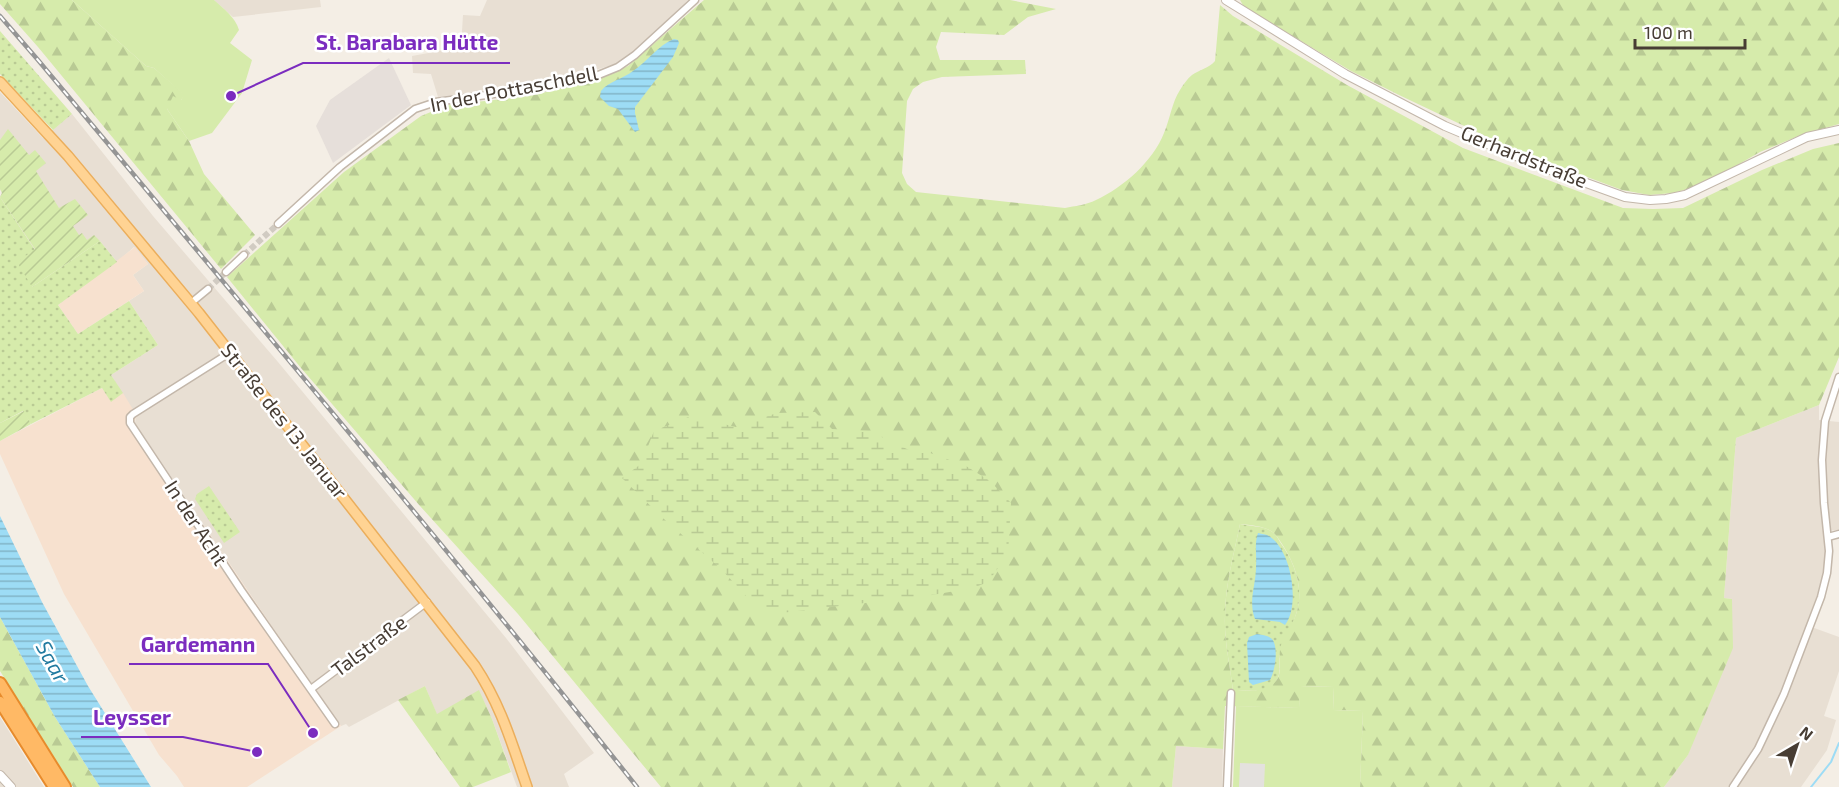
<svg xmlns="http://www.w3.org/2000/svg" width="1839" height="787" viewBox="0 0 1839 787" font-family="'Exo 2',sans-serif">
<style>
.residential{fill:#e8dfd3}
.commercial{fill:#f7e1cf}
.industrial{fill:#e6dfda}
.grass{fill:url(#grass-dots)}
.forest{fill:url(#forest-firs);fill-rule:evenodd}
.wetland{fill:url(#wetland-marsh)}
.garden{fill:url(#garden-furrows)}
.pitch{fill:#d6ebab}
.parking{fill:#e4e1de}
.water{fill:url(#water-rules)}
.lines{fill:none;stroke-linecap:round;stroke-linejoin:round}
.stream{stroke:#9ddcf5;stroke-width:2}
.minor-tunnel{stroke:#d1cbc2;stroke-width:6;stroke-dasharray:6 3;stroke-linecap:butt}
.minor-casing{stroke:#c3b7aa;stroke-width:9}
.tertiary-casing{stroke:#c3b7aa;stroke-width:10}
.primary-casing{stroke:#ebae5c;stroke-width:12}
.motorway-casing{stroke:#e78b2c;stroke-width:14}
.minor{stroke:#fff;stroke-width:6}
.tertiary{stroke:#fff;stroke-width:8}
.primary{stroke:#ffd393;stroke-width:9}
.motorway{stroke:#ffb965;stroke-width:10}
.rail-casing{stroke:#959595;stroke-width:4.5}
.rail{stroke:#fff;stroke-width:2;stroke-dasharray:7;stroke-linecap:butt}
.labels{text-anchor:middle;stroke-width:5;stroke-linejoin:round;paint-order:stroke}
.street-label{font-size:20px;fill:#473d34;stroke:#fff}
.water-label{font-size:21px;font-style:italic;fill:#237ba0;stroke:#fff}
.leader{fill:none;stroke:#7b2cbf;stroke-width:2}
.callout-dot{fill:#7b2cbf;stroke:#fff;stroke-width:2}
.callout-label{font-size:21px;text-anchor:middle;font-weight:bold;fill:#7b2cbf;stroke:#fff;stroke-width:5;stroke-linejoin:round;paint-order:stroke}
</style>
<defs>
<pattern id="grass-dots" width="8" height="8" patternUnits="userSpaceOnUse" patternTransform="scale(1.5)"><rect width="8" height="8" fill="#d6ebab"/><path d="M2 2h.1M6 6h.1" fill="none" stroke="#b9ca94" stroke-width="1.8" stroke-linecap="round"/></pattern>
<pattern id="forest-firs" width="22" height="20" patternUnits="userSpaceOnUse" patternTransform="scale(1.5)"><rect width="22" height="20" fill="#d6ebab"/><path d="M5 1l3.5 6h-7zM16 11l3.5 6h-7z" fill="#b9ca94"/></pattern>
<pattern id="wetland-marsh" width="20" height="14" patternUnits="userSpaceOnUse" patternTransform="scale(1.5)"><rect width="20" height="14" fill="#d6ebab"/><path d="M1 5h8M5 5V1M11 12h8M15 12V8" fill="none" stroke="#b9ca94"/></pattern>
<pattern id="garden-furrows" width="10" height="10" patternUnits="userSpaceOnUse" patternTransform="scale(1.5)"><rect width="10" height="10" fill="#d6ebab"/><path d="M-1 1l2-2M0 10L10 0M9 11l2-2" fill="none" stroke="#b9ca94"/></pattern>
<pattern id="water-rules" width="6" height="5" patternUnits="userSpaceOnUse" patternTransform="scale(1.5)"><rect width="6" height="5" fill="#9ddcf5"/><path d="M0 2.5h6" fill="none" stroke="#82b4c7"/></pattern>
</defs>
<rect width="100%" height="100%" fill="#f4eee5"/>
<path class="residential" d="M 214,0 L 320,0 L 321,7 L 233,17 Z
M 487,0 L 688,0 L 632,53 L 615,64 L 566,79 L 438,97 L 431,74 L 413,73 L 412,56 L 461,47 L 463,15 L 480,16 Z
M 0,92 L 43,138 L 72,114 L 153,216 L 278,362 L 506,638 L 594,753 L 564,774 L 569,787 L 517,787 L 492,719 L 479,691 L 437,715 L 425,686 L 349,727 L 346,724 L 341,726 L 275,631 L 135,423 L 136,417 L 111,375 L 158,345 L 129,301 L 144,291 L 133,275 L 148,264 L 134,247 L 117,262 L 100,241 L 35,250 L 0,197 L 2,193 L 0,189 Z
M 1819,405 L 1819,420 L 1839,422 L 1839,530 L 1825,531 L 1826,558 L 1822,582 L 1806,625 L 1839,637 L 1839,671 L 1824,716 L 1836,720 L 1827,750 L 1801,787 L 1664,787 L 1688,755 L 1732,599 L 1724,598 L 1736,438 Z
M 0,717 L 44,787 L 0,787 Z
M 1176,746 L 1223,749 L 1222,787 L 1172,787 Z"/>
<path class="commercial" d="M 135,247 L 148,264 L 133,275 L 144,291 L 78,334 L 58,305 Z
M 102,388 L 111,401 L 123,393 L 137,416 L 135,420 L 135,424 L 275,631 L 341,726 L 247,787 L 184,787 L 177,776 L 159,755 L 64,594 L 0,454 L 0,441 Z"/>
<path class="industrial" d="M 389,58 L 411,105 L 333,163 L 316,126 L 330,100 Z"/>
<path class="grass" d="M 0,31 L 72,114 L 53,130 L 0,74 Z
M 0,197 L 35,250 L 32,287 L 100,241 L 117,262 L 58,305 L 78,334 L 129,301 L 158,345 L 111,375 L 123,393 L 111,402 L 102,388 L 31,424 L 23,411 L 0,423 Z
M 209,486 L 240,532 L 224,543 L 195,499 L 197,494 Z
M 1240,524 C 1249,526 1263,526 1271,531 C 1275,533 1278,538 1280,542 C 1294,561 1304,587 1297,611 C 1293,625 1286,637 1281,650 C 1277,661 1284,675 1273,685 C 1263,693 1245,690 1233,690 C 1230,666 1224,640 1225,616 C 1225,585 1234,554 1240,524 Z"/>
<path class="forest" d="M 0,0 L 72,0 L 146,66 L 154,68 L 185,95 L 181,100 L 167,109 L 189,141 L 204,174 L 255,235 L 221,269 L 38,47 L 0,4 Z
M 704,0 L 1010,0 L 1056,9 L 1028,17 L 1004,35 L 941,32 L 936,47 L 940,60 L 1025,60 L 1026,74 L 942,77 L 923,82 L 913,89 L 907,101 L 902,173 L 907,184 L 916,192 L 1065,208 C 1075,206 1086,205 1096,200 C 1124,187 1153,161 1164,133 C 1170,119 1172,102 1180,90 C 1183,85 1187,79 1192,75 C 1199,70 1209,68 1215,61 L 1220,5 L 1233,16 L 1347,85 L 1463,148 L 1623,208 L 1653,209 L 1683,208 L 1762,170 L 1813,149 L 1839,143 L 1839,357 L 1819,405 L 1736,438 L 1724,598 L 1732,599 L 1733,648 L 1688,755 L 1664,787 L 1360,787 L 1363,711 L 1333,710 L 1334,687 L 1301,686 L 1299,708 L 1225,706 L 1223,749 L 1176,746 L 1172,787 L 661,787 L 518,614 L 420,506 L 301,368 L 227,277 L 344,172 L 421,116 L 448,105 L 530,96 L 602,78 L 628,66 ZM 1240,524 C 1249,525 1263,526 1271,531 C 1275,533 1278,538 1280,541 C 1294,561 1304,587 1297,611 C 1294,623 1285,633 1281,645 C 1277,658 1285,675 1273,684 C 1263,693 1246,690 1233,690 C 1230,666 1224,640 1225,616 C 1225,585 1234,554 1240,524 Z
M 1240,0 L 1839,0 L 1839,124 L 1801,135 L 1760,152 L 1715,178 L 1688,189 L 1673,193 L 1649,195 L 1622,190 L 1517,151 L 1399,95 L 1351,71 L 1244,7 Z
M 0,617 L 55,717 L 100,787 L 73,787 L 0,671 Z
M 425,686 L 437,714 L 479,690 L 492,719 L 511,772 L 473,787 L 460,787 L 398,700 Z"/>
<path class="wetland" d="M 815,412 L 832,429 L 869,431 L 909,450 L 922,450 L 966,466 L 990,481 L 1011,503 L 1008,554 L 988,582 L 973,588 L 932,595 L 764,615 L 721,569 L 664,519 L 622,478 L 641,464 L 654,431 L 691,416 L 736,427 L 777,413 Z"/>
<path class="garden" d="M 8,129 L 29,155 L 35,150 L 46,163 L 36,171 L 59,208 L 75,199 L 88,215 L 73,226 L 79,235 L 82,233 L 87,240 L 94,235 L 100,241 L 32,287 L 17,262 L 35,249 L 0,197 L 2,193 L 0,189 L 0,140 Z
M 24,411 L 31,424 L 0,441 L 0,423 Z"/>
<path class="pitch" d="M 72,0 L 214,0 C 224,9 235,17 239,30 L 230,43 L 252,60 L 242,93 L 212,133 L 189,141 L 167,109 L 173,96 L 181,100 L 184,95 L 154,68 L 146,66 Z
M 1300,686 L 1334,687 L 1333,710 L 1363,711 L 1360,787 L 1233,787 L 1236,706 L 1299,708 Z"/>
<path class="parking" d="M 1240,763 L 1265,764 L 1264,787 L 1239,787 Z"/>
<path class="water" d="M 674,39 L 678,40 L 679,43 L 673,57 L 635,107 L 635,113 L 639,130 L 635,132 L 618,109 L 609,106 L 600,97 L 601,91 C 609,81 623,79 633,71 C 647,62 658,45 674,39 Z
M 0,516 L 42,602 L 88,686 L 151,787 L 100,787 L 55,717 L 0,617 Z
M 1258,533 C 1260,534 1265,534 1267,535 C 1291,546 1301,605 1285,625 L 1280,622 L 1255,619 C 1248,601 1256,585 1256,567 C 1257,555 1254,545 1258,533 Z
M 1257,634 C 1262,635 1268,635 1272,639 C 1279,647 1275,671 1270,680 L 1253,685 L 1249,682 L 1247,643 L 1249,637 Z"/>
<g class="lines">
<path class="stream" d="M 1811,787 L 1831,762 L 1839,743"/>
<path class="minor-tunnel" d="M 244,255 L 278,224
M 208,289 L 226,272"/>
<g class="minor-casing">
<path id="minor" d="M 278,224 L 340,167 L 415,109 L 436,102 L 545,87 L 591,78 L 618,67 L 635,55 L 695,0
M 226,272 L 244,255
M 191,303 L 208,289
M 231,352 L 133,414 L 130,417 L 130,423 L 241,590 L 335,724
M 1828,537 L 1839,534
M 311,689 L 427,602
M 1227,787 L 1231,693
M 1733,787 L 1758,749 L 1784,694 L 1821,597 L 1827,573 L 1829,551 L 1824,503 L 1822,460 L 1825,421 L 1839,377"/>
</g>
<g class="tertiary-casing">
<path id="tertiary" d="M 1226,0 L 1345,74 L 1445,126 L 1542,167 L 1625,197 L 1650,200 L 1666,199 L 1685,195 L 1807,137 L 1839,130
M 0,775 L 11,787"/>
</g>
<g class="primary-casing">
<path id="primary" d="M 0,82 L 68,156 L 199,313 L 475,666 C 501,705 512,744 527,787"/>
</g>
<g class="motorway-casing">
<path id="motorway" d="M 0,683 L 65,787
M 0,702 L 54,787"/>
</g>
<use href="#minor" class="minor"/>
<use href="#tertiary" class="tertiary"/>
<use href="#primary" class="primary"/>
<use href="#motorway" class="motorway"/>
<g class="rail-casing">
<path id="rail" d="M 0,16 L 38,60 C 239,301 442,541 637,787"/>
</g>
<use href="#rail" class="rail"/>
</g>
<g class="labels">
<g class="street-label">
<text transform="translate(514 89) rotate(-11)" y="7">In der Pottaschdell</text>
<text transform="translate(1524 157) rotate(22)" y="7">Gerhardstraße</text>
<text transform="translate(284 421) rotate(52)" y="7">Straße des 13. Januar</text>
<text transform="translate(196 523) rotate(57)" y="7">In der Acht</text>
<text transform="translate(369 646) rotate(-37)" y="7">Talstraße</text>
</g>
<g class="water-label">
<text transform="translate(52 662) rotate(61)" y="7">Saar</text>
</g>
</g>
<path class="leader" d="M231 96L303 63H510M313 733L268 664H129M257 752L183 737H81"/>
<g class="callout-dot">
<circle cx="231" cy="96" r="6"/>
<circle cx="313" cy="733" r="6"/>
<circle cx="257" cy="752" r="6"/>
</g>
<g class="callout-label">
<text x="407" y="50">St. Barabara Hütte</text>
<text x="198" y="652">Gardemann</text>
<text x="132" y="725">Leysser</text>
</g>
<g transform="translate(1797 745) rotate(39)" stroke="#ffffff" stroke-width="4.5" paint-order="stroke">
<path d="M0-4.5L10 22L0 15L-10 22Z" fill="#473d34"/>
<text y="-9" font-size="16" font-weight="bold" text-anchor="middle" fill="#473d34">N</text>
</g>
<path d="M1635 39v9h110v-9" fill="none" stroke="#473d34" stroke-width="3"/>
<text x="1644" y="39" font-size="18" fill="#473d34" stroke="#ffffff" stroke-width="4.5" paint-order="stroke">100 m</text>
</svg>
